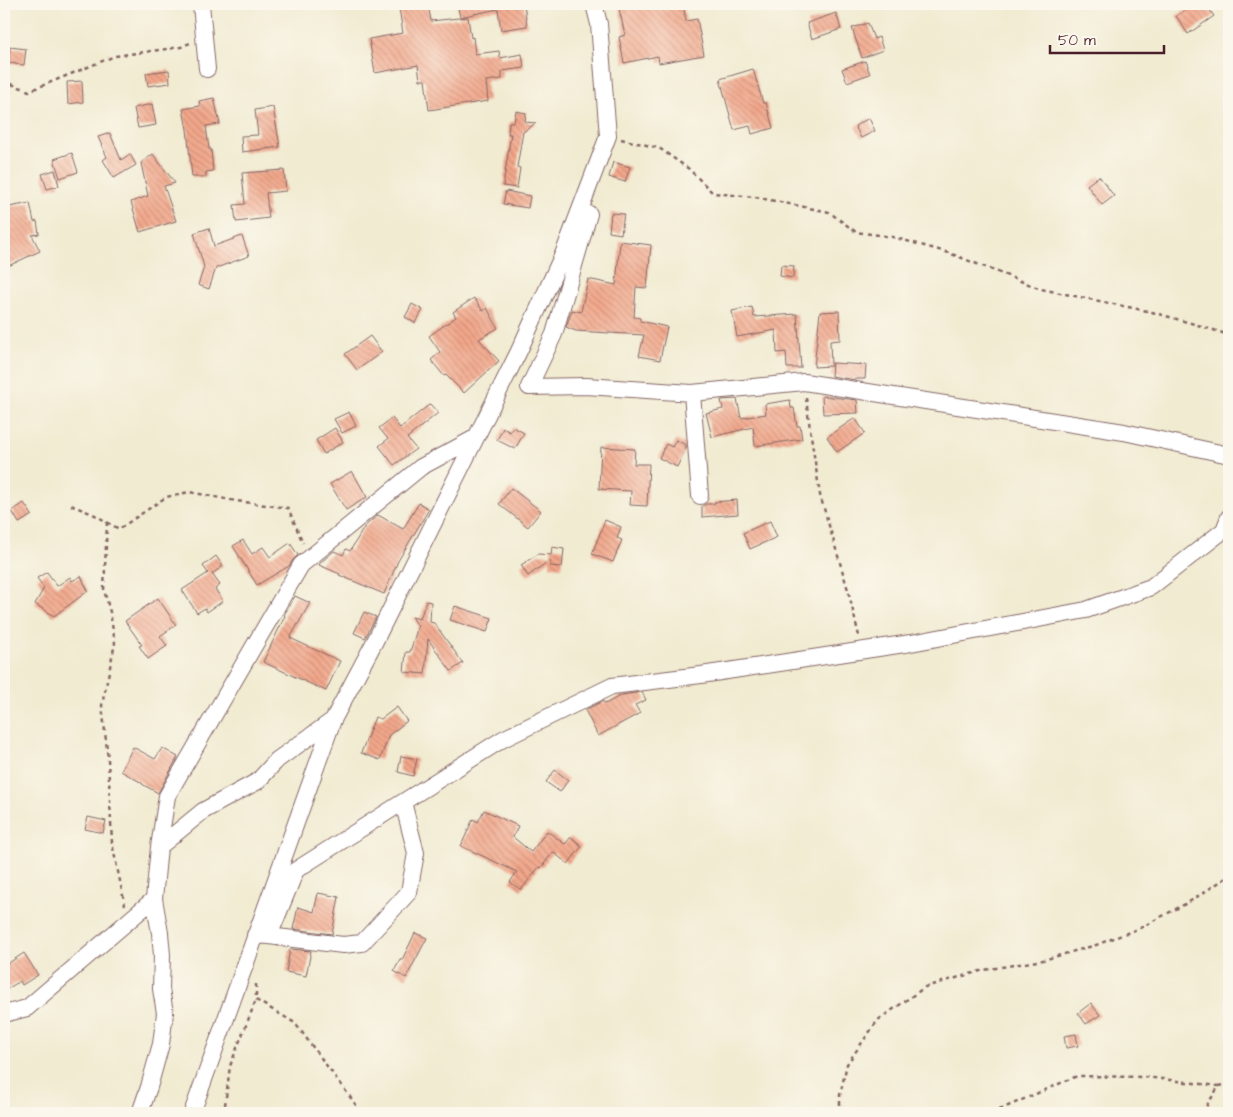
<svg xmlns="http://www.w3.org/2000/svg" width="1233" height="1117" viewBox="0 0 1233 1117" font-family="'Architects Daughter',sans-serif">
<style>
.building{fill:url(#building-back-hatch)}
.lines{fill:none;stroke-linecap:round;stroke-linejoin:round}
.minor-casing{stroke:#846665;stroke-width:18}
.path{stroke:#846665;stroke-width:2.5;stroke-dasharray:4 4;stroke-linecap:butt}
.minor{stroke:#fff;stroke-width:16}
</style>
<defs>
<pattern id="building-back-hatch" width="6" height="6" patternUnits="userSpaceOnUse" patternTransform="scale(1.25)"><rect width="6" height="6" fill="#f3a88b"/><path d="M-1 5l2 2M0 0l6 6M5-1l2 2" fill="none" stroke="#c78872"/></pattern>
</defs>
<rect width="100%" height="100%" fill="#fbf7ec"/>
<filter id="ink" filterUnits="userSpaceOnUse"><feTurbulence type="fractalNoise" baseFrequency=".02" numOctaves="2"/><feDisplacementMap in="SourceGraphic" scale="10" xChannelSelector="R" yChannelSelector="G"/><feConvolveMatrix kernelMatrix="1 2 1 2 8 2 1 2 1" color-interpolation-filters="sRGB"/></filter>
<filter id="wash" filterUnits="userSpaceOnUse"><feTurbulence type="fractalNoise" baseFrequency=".0096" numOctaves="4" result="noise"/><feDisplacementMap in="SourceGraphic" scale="20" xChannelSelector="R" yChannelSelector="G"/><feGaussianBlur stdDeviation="1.12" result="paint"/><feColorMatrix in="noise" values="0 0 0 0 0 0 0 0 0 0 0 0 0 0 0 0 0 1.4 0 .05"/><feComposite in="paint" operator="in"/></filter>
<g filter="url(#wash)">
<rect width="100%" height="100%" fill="#f1ebd1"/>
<g id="blocks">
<path class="building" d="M 428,4 L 431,21 L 468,17 L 471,38 L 473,37 L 475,54 L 499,51 L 500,58 L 522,54 L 524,68 L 502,71 L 502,79 L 486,81 L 488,101 L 429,110 L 425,80 L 420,80 L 418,65 L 375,73 L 369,39 L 403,33 L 399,8 Z
M 457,4 L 524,4 L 527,26 L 501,30 L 498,9 L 460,17 Z
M 618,4 L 683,4 L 686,21 L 697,19 L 704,55 L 659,63 L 658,56 L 624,63 L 619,37 L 625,35 Z
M 1194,4 L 1205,4 L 1214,16 L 1188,34 L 1176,16 Z
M 836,13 L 841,29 L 812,39 L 807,23 Z
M 868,23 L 874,39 L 879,37 L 883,50 L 862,58 L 852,28 Z
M 10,47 L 26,49 L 24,65 L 8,63 Z
M 865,61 L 870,74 L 847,82 L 842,69 Z
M 753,69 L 763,103 L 766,103 L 773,128 L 752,134 L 750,126 L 734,130 L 720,79 Z
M 169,70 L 170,83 L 148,86 L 146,73 Z
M 82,81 L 83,102 L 68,104 L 67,82 Z
M 214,98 L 220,124 L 206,126 L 209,149 L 211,149 L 213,171 L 206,172 L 206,177 L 192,177 L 187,129 L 183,109 L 200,106 L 199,101 Z
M 152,104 L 156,125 L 138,128 L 134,108 Z
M 273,107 L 280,147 L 242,152 L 241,136 L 258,135 L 255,110 Z
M 516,111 L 526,113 L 525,122 L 536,123 L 523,132 L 517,167 L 520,168 L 517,188 L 503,186 L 511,134 L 508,134 L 509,122 L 514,122 Z
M 869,118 L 875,131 L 861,138 L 855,126 Z
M 110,133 L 121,160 L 130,154 L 136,165 L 114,178 L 103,160 L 107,157 L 98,137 Z
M 72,153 L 78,172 L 60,178 L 54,159 Z
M 153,154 L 175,183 L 164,186 L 176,221 L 140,232 L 131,202 L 148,196 L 141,163 Z
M 613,162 L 630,167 L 625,182 L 609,177 Z
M 55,170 L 59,186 L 47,189 L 42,174 Z
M 284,170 L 286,191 L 266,193 L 269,218 L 236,222 L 234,205 L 245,204 L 242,173 Z
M 1099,176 L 1114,196 L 1102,205 L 1087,185 Z
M 506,191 L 530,196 L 528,208 L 503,204 Z
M 30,203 L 34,222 L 37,221 L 39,234 L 32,235 L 40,251 L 4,268 L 4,208 Z
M 611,213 L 624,214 L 621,234 L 609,232 Z
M 209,228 L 214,246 L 242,236 L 249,256 L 216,268 L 209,289 L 198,285 L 204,267 L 194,233 Z
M 620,241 L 651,245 L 647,288 L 636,287 L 634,317 L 640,318 L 640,321 L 667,327 L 660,360 L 639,356 L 644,335 L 576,331 L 566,327 L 572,310 L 581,312 L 588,279 L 616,285 Z
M 781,265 L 794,266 L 793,278 L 780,276 Z
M 474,298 L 483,311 L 487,308 L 498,328 L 479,339 L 499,361 L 464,393 L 446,375 L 444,376 L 431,360 L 440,352 L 429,336 L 456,317 L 453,312 Z
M 412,304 L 423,310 L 415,323 L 405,317 Z
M 752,307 L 754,317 L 797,314 L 801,368 L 787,368 L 786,352 L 777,353 L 776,330 L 737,337 L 732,311 Z
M 839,311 L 840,340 L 830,341 L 831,366 L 814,367 L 820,312 Z
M 370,336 L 382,352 L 357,370 L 345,354 Z
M 832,363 L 866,365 L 865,379 L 856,379 L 856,380 L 831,376 Z
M 822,396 L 857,400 L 858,413 L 823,414 Z
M 737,399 L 741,418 L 766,414 L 765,404 L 790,400 L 791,408 L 794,408 L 797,426 L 800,426 L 802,439 L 755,446 L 753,427 L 712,437 L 706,413 L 723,409 L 721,400 Z
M 430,404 L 438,413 L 407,438 L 416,449 L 394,465 L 379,446 L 388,439 L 379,428 L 392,418 L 400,428 Z
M 349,412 L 356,426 L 342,433 L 334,419 Z
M 855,418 L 865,433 L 837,452 L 827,437 Z
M 513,427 L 524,433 L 515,449 L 497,440 L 503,428 L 510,432 Z
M 335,428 L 343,442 L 324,454 L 316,440 Z
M 676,440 L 686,445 L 686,448 L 677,467 L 659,458 L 666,444 L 672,447 Z
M 601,447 L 635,449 L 634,464 L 649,464 L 647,506 L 630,505 L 631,491 L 599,489 Z
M 352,471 L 367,497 L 346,510 L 330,484 Z
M 511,488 L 541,511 L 528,527 L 499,504 Z
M 737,500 L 738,514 L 702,517 L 702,506 L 706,504 L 714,504 L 714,502 Z
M 24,503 L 32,515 L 19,523 L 12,511 Z
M 419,503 L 429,509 L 398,561 L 384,594 L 339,575 L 340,574 L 319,565 L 320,563 L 334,551 L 343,555 L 346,549 L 350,551 L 365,526 L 378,515 L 403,529 Z
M 605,520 L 621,527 L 617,538 L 622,540 L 613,562 L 592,554 Z
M 770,521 L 777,537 L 750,549 L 743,533 Z
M 243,540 L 252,554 L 263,547 L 270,557 L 290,543 L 298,555 L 293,560 L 289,566 L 257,585 L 233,546 Z
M 552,547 L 564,549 L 562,567 L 550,566 L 550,560 L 528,576 L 521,565 L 538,554 L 551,555 Z
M 216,556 L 223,566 L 212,574 L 220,585 L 215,589 L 223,601 L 207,612 L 205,608 L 197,613 L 182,590 L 208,573 L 203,566 Z
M 47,572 L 57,586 L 70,577 L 72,581 L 81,576 L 88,591 L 54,616 L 35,604 L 44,588 L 37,578 Z
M 295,596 L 310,603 L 290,638 L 340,661 L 326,691 L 263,662 L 285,616 L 284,615 Z
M 158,598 L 176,625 L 160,636 L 167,646 L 148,659 L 139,646 L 142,645 L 125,621 Z
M 426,601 L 431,602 L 430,622 L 434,623 L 463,663 L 451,671 L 428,639 L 425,674 L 404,672 L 406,652 L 410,652 L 418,626 L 412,617 L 420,619 Z
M 455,606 L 492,618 L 487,632 L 450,620 Z
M 364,612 L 376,617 L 365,638 L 354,633 Z
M 642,692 L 646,700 L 635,705 L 640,713 L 598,736 L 585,710 L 603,701 L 605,704 L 622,695 Z
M 397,707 L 407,721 L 389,735 L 380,760 L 361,753 L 375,717 L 381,719 Z
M 133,747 L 155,759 L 162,748 L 178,757 L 158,793 L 142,784 L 142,783 L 121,771 Z
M 401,756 L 417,759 L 413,776 L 398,772 Z
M 555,770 L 568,780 L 560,792 L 546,782 Z
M 484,810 L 518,826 L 513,837 L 531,852 L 547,831 L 565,844 L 571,837 L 582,846 L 568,864 L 553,852 L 541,868 L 539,867 L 521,890 L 510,882 L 517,872 L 461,846 L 473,819 L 478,822 Z
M 88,817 L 106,821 L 103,833 L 85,829 Z
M 318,893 L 339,897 L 332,934 L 293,929 L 298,907 L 314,912 Z
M 415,933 L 427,938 L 406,978 L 394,971 L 400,960 L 402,960 Z
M 290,949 L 311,951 L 306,976 L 286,972 Z
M 24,953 L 38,975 L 22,985 L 20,981 L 4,991 L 4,966 Z
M 1091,1003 L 1100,1015 L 1086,1024 L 1078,1013 Z
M 1076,1034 L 1078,1046 L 1066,1048 L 1064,1036 Z"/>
</g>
</g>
<g filter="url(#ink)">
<use href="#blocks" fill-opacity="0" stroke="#846665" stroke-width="1"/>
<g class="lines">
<g class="minor-casing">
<path id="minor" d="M 201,4 L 207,69
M 589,214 L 554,334 L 529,387 L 586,386 L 692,393 L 804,382 L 1124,432 L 1229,455 L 1229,456
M 692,393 L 700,496
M 159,847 L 203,811 L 258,781 L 277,760 L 333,720
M 255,935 L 269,936 L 296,870 L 403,802 L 503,739 L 612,686 L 701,675 L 911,643 L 1086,610 L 1151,587 L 1224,530 L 1229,517
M 269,936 L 343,945 L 362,943 L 409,892 L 416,853 L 403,802
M 4,1014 L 27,1008 L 154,899
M 140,1113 L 149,1087 L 161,1044 L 165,1013 L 161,989 L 162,955 L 160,933 L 154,899 L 159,847 L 167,796 L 301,565 L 421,467 L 475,438
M 192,1113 L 333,720 L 375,641 L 519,351 L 564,252 L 608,136 L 599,24 L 594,4"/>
</g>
<path class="path" d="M 4,81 L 29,91 L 115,56 L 181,47 L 190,43
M 621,139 L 659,148 L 689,169 L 713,193 L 755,197 L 829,212 L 856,232 L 893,237 L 949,253 L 1041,289 L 1152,312 L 1201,326 L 1229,335
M 806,398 L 810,429 L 820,495 L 848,590 L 859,636
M 71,505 L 95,515 L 119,529 L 166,497 L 189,492 L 236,501 L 288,508 L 303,543
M 107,522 L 104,590 L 110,612 L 115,643 L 102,705 L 108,759 L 112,843 L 125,905
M 256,984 L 256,1000 L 295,1023 L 362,1113
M 224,1113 L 230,1066 L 256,1000
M 840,1113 L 840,1095 L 847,1064 L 878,1020 L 925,987 L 984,970 L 1043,960 L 1096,945 L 1140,928 L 1189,902 L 1229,876
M 992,1113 L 1077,1076 L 1145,1077 L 1219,1086
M 1202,1113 L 1219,1086 L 1229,1084"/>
<use href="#minor" class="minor"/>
</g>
</g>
<rect width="1233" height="1117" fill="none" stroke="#fbf7ec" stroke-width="20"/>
<path d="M1050 45v8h114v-8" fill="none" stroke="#4a1f2b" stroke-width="2.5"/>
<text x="1058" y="45" font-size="15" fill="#4a1f2b" stroke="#fbf7ec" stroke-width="4" paint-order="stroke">50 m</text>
</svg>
